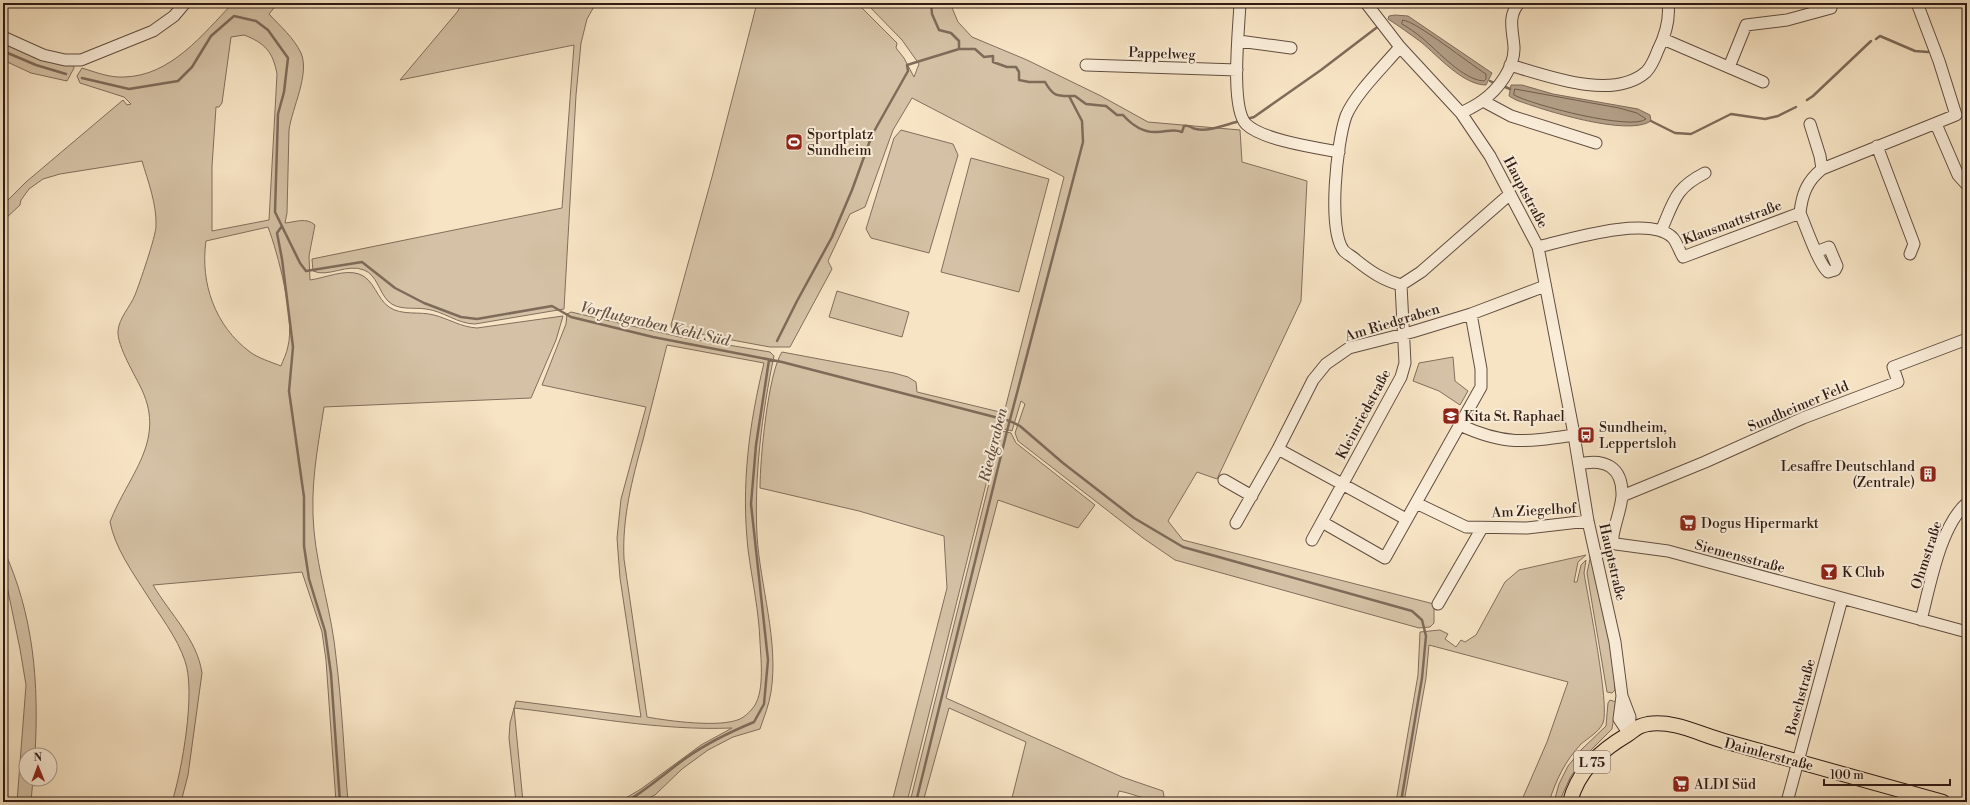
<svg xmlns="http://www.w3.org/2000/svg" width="1970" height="805" viewBox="0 0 1970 805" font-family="'Libre Bodoni',serif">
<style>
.green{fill:#d5c2a6;stroke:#826e5d;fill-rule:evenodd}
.water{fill:#b3a088;stroke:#7e6b5a}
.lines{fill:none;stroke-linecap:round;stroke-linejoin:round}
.shore{stroke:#715e4e;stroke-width:1}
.stream{stroke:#7e6b5a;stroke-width:2.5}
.minor-casing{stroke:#614d40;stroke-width:13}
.major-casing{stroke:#2f1b14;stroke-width:16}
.minor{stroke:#faedd9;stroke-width:11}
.major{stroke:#f7e4c4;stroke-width:14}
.labels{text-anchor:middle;stroke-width:4;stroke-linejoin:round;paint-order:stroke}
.shield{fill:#faedd9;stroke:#6c5a4f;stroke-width:1}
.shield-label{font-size:13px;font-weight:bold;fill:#2f1b14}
.street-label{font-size:14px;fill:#2f1b14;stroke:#faedd9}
.poi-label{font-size:14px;fill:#2f1b14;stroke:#faedd9;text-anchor:start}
.water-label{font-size:15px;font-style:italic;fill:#645042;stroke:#faedd9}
</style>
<rect width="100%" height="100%" fill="#f7e4c4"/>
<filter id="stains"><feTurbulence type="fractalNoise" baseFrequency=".005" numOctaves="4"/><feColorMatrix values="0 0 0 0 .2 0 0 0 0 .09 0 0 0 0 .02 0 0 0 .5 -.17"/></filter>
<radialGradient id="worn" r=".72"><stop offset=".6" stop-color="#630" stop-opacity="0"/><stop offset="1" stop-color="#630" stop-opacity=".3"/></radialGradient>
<path class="green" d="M 233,3 L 278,3 L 269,14 C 280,26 294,38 301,53 C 310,74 292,108 289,130 L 287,213 L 285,223 C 296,222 306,217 315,225 L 309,256 L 310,280 C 325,278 344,269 359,274 C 374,279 377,299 389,307 C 402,316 419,311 434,315 C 449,319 461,327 477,328 L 563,316 L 556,340 L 531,398 L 324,407 C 317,452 310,486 314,531 C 318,573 332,614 336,657 C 342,705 344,754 348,802 L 336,802 L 326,660 L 322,632 L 302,572 L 153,585 C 170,614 197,639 202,673 L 188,775 L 181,802 L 172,802 C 182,770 196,692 185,661 C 177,637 160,616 147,595 C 133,573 115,548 110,522 C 128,475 166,442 142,390 C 135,375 117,346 118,331 C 119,318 130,307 135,295 C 139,285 156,236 156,226 C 157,205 148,181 142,161 L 60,174 L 43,179 L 29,189 L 21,200 L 20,205 L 4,220 L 3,226 L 3,205 L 26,182 L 123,100 L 127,105 L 131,104 L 124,97 L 80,83 L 77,76 L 82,68 C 95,72 110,78 124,77 C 171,76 203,34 233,3 ZM 244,35 C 265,43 273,52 277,74 L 269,220 L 212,231 L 212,166 L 216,107 L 219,107 L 222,103 L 231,37 ZM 268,227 C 278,253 295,319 288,346 C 287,353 283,360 281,366 C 271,362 258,358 250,352 C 215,326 200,283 206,241 Z
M 461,3 L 596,3 L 587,19 L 581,43 L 576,95 L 564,309 L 475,324 C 458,324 443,311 426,309 C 413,307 398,311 388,301 C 379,292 377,275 364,270 C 347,263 328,278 313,271 L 312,259 L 562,208 L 574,45 L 400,80 L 458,11 Z
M 757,3 L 857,3 L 897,43 L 896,48 L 904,58 L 914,77 L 919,64 L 902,40 L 866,3 L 950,3 L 958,22 L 972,37 L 1027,60 L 1101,96 L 1148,122 L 1240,130 L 1242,162 L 1307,181 L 1301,301 L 1217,479 L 1197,472 L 1168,521 L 1183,540 L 1434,604 L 1434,623 L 1430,627 L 1419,628 L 1175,560 L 1143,538 L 1018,441 L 1015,433 L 1025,404 L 1021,401 L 1012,431 L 1000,428 L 907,802 L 892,802 L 947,588 L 944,536 L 859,511 L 760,488 C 760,459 768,373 782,352 L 894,373 L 908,377 L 916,382 L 917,392 L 1004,413 L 1064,177 L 912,98 L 893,130 L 865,207 L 850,214 L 828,261 L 832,269 L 790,347 L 770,347 L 672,329 L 671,325 L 712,177 Z
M 3,39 L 73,63 L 74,68 L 67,81 L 31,73 L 3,60 Z
M 901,130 L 953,144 L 958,155 L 929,253 L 871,238 L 866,229 L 894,138 Z
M 971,158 L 1049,179 L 1019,292 L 941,272 Z
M 837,291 L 909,312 L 902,337 L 829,317 Z
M 571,312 L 680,337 L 770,352 L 774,356 C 762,413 754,477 757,535 C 760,586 779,641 771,692 C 769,705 764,717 760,729 L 733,737 L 708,750 L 682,769 L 655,795 L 640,802 L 619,802 L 641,789 L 701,745 L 732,728 C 660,731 586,716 514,708 L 523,802 L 516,802 L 509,738 L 510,723 L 516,701 L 641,717 L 620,578 L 617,538 L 621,499 L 646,407 L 542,385 L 566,324 L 567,314 ZM 667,345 L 764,363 C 749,424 741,486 748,549 C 752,580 759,611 760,642 C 761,661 765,695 752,709 C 749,713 744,717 740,719 C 720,728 669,721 647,717 L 624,559 C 622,518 632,480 643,440 C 651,408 659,377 667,345 Z
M 1453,357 L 1455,381 L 1468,391 L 1460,405 L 1439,391 L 1413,381 L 1419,363 Z
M 1002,431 L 1011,433 L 1016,443 L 1095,505 L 1078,528 L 998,500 L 946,698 L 1122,777 L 1163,791 L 1165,802 C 1150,802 1135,794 1119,791 L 1116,802 L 1011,802 L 1026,742 L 949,708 L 923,802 L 910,802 Z
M 3,548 C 34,615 39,683 35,755 L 26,755 L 26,779 L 33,779 L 31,802 L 17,802 L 26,685 L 20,649 L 3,567 Z
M 1589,548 L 1610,643 L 1615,684 L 1615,690 L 1612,693 L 1607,692 L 1588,579 L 1587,573 L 1590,559 Z
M 1586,555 L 1578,562 L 1574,582 L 1577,582 L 1581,565 L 1586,560 L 1584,573 C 1588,598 1610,705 1603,723 C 1599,732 1588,738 1581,744 C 1565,761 1556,780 1549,802 L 1521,802 L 1547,742 L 1568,682 L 1429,645 L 1426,678 L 1404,802 L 1396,802 L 1418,675 L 1420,632 L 1440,630 L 1448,634 L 1445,639 L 1456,647 L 1461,640 L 1465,642 L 1476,635 L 1505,582 L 1519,570 Z
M 1610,700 L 1616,702 L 1612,729 L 1583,758 L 1570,778 L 1559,802 L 1554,802 L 1559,784 L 1568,766 L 1582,749 L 1606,726 L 1608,703 Z"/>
<path class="water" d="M 1395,15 L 1408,16 L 1492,73 L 1486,85 C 1463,85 1438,56 1421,42 C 1410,34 1399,26 1388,19 L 1389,16 Z
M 1511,85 L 1522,85 L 1553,94 L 1638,109 L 1650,115 L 1651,121 C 1627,137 1543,110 1516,100 L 1509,96 Z"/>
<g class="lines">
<path class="shore" d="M 1403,20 C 1416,21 1471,65 1486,74 L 1486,79 L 1484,81 C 1463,80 1438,51 1422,38 C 1416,33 1409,28 1402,24 Z
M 1515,89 L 1619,108 L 1637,113 L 1646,119 C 1632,131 1532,105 1514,95 Z"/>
<path class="stream" d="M 931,3 L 932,14 L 939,30 L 951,33 L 959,41 L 959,49 L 975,49 L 984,57 L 993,56 L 993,62 L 1007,67 L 1016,67 L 1019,72 L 1019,80 L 1029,82 L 1045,82 C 1054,98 1058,96 1075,96 L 1086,104 L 1106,106 L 1117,115 L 1123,115 C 1131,124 1143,133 1157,132 C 1167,132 1173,128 1182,132 L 1184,126 C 1190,125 1191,128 1196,129 C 1209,132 1227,124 1240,121
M 1876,39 L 1880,36 L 1915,51 L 1928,52
M 3,51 L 36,65 L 66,74
M 82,78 L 129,89 L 178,81 L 192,67 L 211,36 L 234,16 L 256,21 L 268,30 L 288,58 L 284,92 L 278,114 L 275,212 L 300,263 L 306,271 L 362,262 L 395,288 L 424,303 L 461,317 L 477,319 L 552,306 L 571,317 L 653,337 L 782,362 L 1010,421 L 1020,426 L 1063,463 L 1134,518 L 1183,547 L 1412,611 L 1422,620 L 1426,636 L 1422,678 L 1401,802
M 1490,81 L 1496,84
M 1503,86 L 1510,89
M 1807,100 L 1813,96 L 1871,41
M 1247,119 L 1254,117 L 1321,70 L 1380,25
M 1651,121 L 1675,133 L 1691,134 L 1731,114 L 1765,119 L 1778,116 L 1796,107
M 282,226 L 277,233 L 282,259 L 293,347 L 289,391 L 304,497 L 304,546 L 309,579 L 325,631 L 331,674 L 340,802
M 777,341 L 797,301 L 832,237 L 852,190 L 872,135 L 908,71 L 907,65 L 959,49
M 626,802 C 648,789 665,773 686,758 C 707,743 730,732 754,722 L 764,704 L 768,660 L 751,504 L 756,445 L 769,360
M 916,802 L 1007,431 L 1083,142 L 1082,121 L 1069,96"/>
<g class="minor-casing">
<path id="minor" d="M 1240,3 C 1239,28 1230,107 1246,124 C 1262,140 1317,148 1339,152
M 1366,3 L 1400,47 L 1461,113 L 1490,156 L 1538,247 L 1573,429 L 1588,521 L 1615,642 L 1622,696 L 1619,719 L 1629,734
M 3,37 L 43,55 L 65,60 L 81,60 L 153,31 L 174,16 L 185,3
M 1663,39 L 1763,82
M 1239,41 L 1291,48
M 1400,47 C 1384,66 1355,94 1346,116 C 1337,141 1327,231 1344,251 C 1347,254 1353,257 1356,260 C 1371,272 1383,280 1401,285
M 1086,65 L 1237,70
M 1510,65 C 1547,76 1613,101 1646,72 C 1652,66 1655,58 1658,50 C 1665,36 1670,19 1668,3
M 1729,67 L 1746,25 L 1787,20 L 1831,8
M 1483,101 L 1511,116 L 1596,143
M 1461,113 C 1468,109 1476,106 1482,101 C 1498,90 1515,67 1514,47 C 1513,31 1507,17 1519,3
M 1810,124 L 1820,156 L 1822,169
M 1936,124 L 1958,175 L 1967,185
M 1877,146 L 1914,244 L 1910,254
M 1800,213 C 1806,227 1818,263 1828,272 L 1835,270 L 1837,266 L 1829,247 L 1816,252
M 1661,231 C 1674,201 1675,188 1705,173
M 1538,247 C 1567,240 1650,214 1673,238 C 1677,243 1680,252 1683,257 L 1800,213 C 1802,194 1807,181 1822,169 L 1956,115 L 1939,61 L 1917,3
M 1460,425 C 1505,446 1527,442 1574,435
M 1278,449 L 1406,519
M 1579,464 C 1605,458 1623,467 1622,496 C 1621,509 1615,523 1613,536 L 1613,541 L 1616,544 L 1668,551 L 1967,632
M 1224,480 L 1252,496
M 1622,496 L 1705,462 L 1803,418 L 1898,382 L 1893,367 L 1967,339
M 1416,503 L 1466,527 L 1527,528 L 1588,521
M 1322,522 L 1385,558 L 1481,387 L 1481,369 L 1471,314
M 1236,523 L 1278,449 L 1313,380 L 1326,364 L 1349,348 L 1412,332 L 1471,314 L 1545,286
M 1312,540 L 1401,377 L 1405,363 L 1401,285 L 1421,272 L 1510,194
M 1438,604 L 1482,528
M 1921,620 C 1930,586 1940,526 1967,503
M 1622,696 L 1630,717 L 1629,734
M 1787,802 L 1842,599"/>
</g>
<g class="major-casing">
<path id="major" d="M 1570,802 C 1578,771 1600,751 1627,735 C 1636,729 1637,726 1648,724 C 1674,720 1699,734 1724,741 C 1797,761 1870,781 1943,802"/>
</g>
<use href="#minor" class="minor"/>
<use href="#major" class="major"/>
</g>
<defs>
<g id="stadium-square" transform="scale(0.9)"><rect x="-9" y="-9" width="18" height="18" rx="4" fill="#8f2418" stroke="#faedd9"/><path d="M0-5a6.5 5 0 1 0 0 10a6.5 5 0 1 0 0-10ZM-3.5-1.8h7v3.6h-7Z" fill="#fff"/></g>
<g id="school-square" transform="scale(0.9)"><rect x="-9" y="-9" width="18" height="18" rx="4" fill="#8f2418" stroke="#faedd9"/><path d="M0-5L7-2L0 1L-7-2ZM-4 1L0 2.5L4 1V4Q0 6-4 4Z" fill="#fff"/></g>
<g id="bus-square" transform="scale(0.9)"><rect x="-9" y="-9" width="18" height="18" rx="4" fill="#8f2418" stroke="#faedd9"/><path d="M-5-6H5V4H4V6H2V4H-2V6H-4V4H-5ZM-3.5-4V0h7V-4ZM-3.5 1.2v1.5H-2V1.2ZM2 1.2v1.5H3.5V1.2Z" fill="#fff"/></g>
<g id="building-square" transform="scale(0.9)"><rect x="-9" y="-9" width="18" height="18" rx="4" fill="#8f2418" stroke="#faedd9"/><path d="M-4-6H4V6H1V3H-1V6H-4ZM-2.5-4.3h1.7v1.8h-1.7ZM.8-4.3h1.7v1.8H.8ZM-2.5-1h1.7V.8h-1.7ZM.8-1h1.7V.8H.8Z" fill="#fff"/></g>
<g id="supermarket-square" transform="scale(0.9)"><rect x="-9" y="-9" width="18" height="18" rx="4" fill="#8f2418" stroke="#faedd9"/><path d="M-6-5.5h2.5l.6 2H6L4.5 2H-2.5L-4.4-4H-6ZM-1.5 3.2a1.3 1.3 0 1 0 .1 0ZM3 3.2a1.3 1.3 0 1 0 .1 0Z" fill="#fff"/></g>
<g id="bar-square" transform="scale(0.9)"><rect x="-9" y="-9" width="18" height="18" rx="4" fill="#8f2418" stroke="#faedd9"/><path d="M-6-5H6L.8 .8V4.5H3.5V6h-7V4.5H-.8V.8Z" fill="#fff"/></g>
</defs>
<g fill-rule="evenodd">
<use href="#stadium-square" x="794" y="142"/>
<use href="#school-square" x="1451" y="416"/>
<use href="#bus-square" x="1586" y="435"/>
<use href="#building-square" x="1928" y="474"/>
<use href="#supermarket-square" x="1688" y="523"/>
<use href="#bar-square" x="1829" y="572"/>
<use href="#supermarket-square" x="1681" y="784"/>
</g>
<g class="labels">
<rect class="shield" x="1574" y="751" width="36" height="22" rx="3"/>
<g class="shield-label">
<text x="1592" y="767">L 75</text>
</g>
<g class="street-label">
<text transform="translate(1162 53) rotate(2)" y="5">Pappelweg</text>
<text transform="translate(1526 192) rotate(62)" y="5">Hauptstraße</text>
<text transform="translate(1732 222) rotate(-20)" y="5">Klausmattstraße</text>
<text transform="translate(1392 322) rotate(-17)" y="5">Am Riedgraben</text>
<text transform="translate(1798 406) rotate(-23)" y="5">Sundheimer Feld</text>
<text transform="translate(1363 414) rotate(-62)" y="5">Kleinriedstraße</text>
<text transform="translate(1534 510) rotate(-3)" y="5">Am Ziegelhof</text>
<text transform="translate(1926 555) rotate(-72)" y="5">Ohmstraße</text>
<text transform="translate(1740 556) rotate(15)" y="5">Siemensstraße</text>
<text transform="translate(1613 562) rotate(77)" y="5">Hauptstraße</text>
<text transform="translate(1800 697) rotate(-75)" y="5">Boschstraße</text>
<text transform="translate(1769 754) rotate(15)" y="5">Daimlerstraße</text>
</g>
<g class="poi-label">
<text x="807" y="139">Sportplatz<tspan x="807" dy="16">Sundheim</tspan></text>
<text x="1464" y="421">Kita St. Raphael</text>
<text x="1599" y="432">Sundheim,<tspan x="1599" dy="16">Leppertsloh</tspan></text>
<text x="1915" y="471" text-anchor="end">Lesaffre Deutschland<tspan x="1915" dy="16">(Zentrale)</tspan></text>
<text x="1701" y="528">Dogus Hipermarkt</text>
<text x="1842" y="577">K Club</text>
<text x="1694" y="789">ALDI Süd</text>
</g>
<g class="water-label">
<text transform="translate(655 324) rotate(13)" y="5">Vorflutgraben Kehl Süd</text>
<text transform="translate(993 445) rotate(-76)" y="5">Riedgraben</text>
</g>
</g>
<rect width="1970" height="805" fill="none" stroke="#f7e4c4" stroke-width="16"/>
<rect x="4" y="4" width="1962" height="797" fill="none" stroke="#2f1b14" stroke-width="2"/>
<rect x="8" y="8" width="1954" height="789" fill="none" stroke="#2f1b14"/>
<g transform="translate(38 767) rotate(359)"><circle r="19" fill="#faedd9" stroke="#a9998a"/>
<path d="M0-3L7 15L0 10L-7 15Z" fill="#8f2418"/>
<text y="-6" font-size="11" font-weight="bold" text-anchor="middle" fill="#2f1b14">N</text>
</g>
<path d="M1824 779v6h126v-6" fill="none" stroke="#2f1b14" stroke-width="2"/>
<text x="1830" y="779" font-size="12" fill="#2f1b14" stroke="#faedd9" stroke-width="3" paint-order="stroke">100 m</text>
<rect width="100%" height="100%" filter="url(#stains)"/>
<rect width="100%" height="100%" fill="url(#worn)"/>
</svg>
